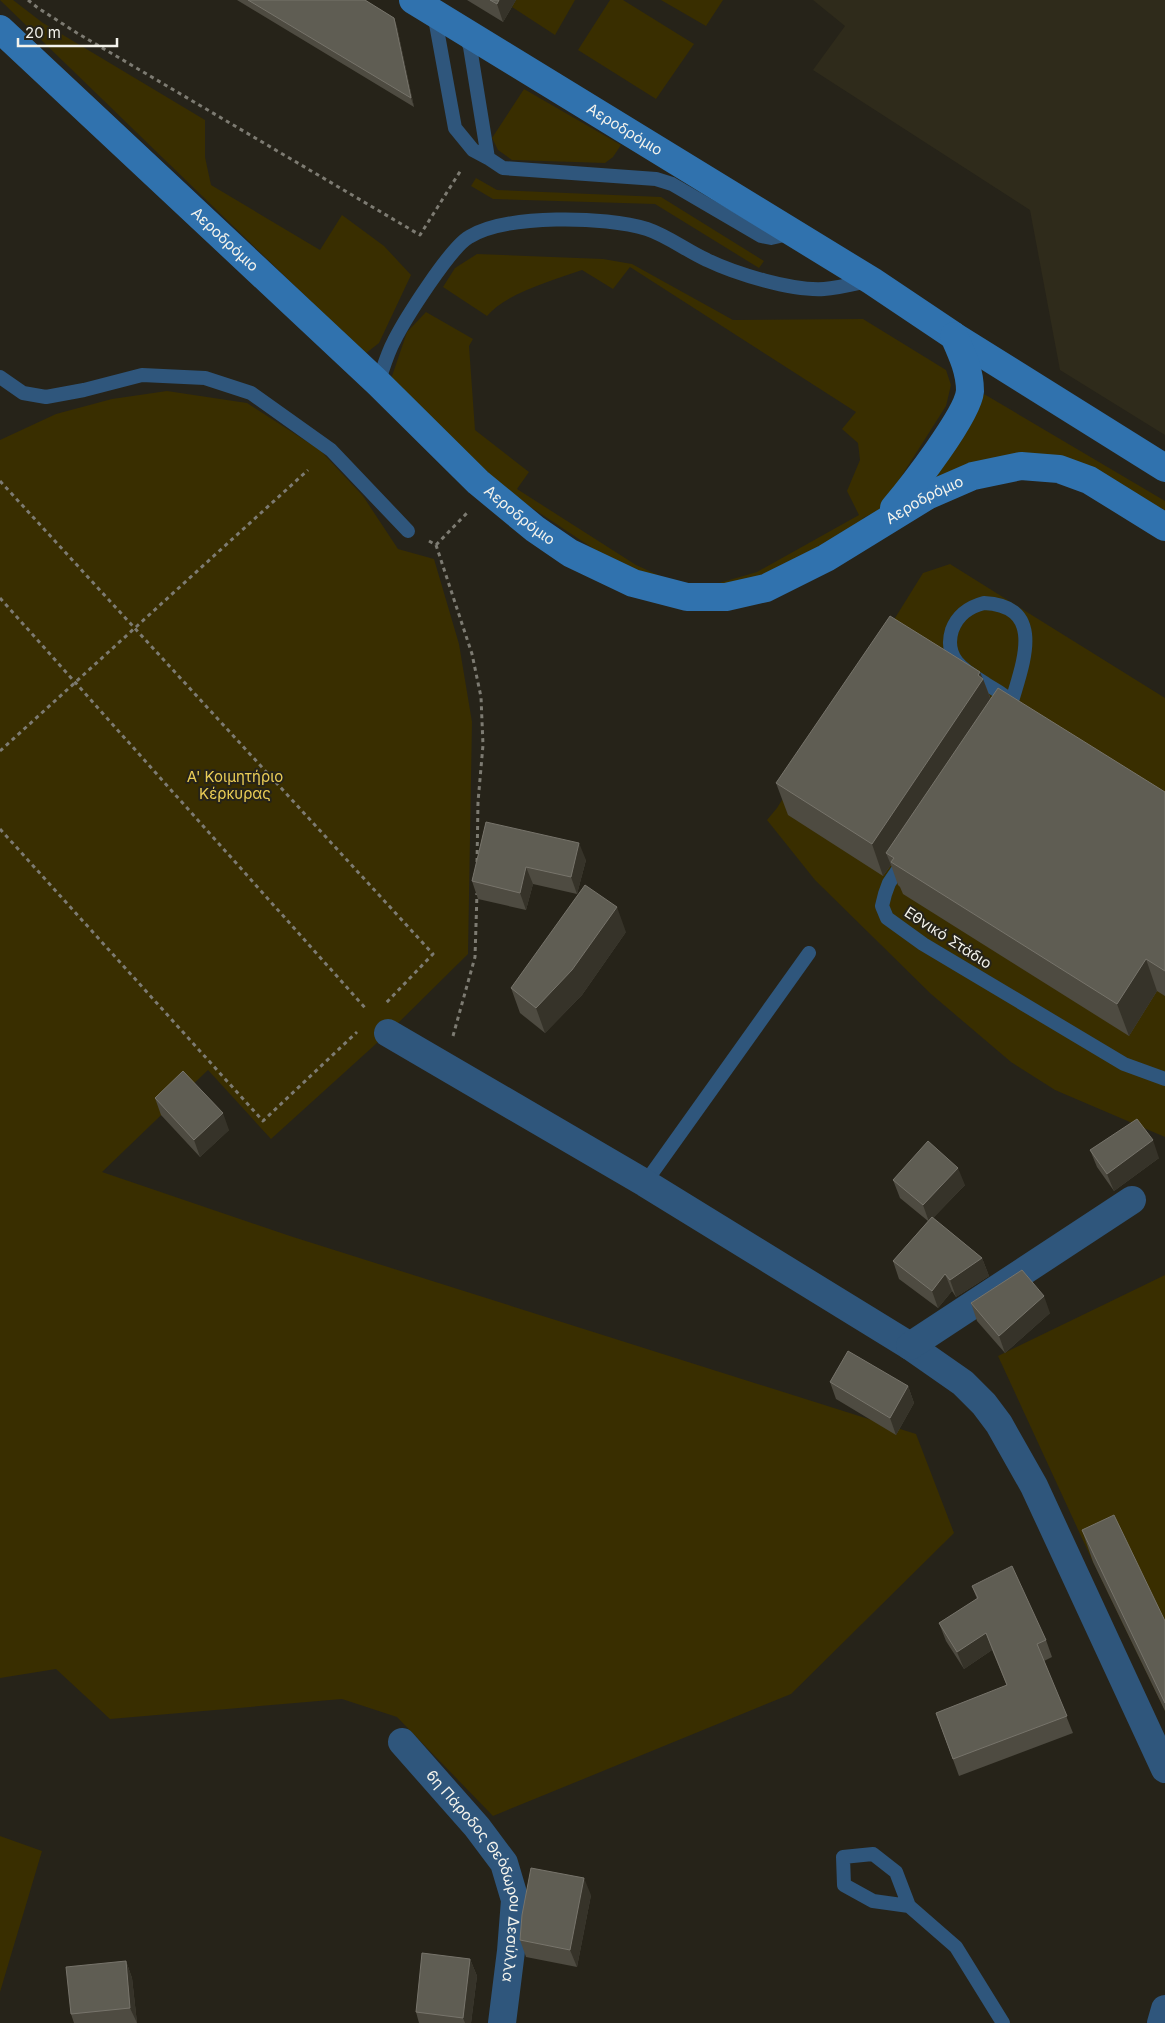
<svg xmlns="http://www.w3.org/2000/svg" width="1165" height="2023" viewBox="0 0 1165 2023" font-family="Inter,sans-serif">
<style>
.built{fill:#2f2b1b}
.green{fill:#392e00}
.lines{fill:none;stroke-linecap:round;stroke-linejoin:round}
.path{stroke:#7d7b72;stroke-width:3;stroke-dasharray:4 4;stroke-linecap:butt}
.service{stroke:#2f567c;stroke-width:14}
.minor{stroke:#2f567c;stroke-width:28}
.secondary{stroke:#3072ae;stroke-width:28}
.wall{fill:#4e4b41}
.shaded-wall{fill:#363329}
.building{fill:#5f5d53;stroke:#77746b}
.labels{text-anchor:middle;stroke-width:4;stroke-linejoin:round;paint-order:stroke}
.street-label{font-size:15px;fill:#f4f3ec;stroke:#262319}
.park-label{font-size:15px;fill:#eacd56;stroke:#262319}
</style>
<rect width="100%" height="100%" fill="#262319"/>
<path class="built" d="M 813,0 L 1165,0 L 1165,435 L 1060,370 L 1030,210 L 813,70 L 845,26 Z"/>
<path class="green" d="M 0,0 L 13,0 L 43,23 L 205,120 L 205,157 L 211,185 L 320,250 L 342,215 L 384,246 L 411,275 L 379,343 L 365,354 Z
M 516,0 L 575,0 L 555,35 L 512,7 Z
M 610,0 L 623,0 L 694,44 L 656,99 L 578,50 Z
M 661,0 L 723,0 L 706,26 Z
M 524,89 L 621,145 L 613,157 L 605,163 L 512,160 L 498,150 L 492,138 Z
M 476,178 L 497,190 L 661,197 L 764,261 L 759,268 L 655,204 L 493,199 L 471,186 Z
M 477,254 L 603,259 L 632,264 L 733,320 L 863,319 L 946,370 L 951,385 L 946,406 L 880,510 L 863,518 L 861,523 L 763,579 L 682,592 L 624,569 L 511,494 L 408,399 L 391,379 L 407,332 L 426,312 L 473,339 L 469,346 L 475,430 L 529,472 L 517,489 L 636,565 L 676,583 L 719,583 L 757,572 L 859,515 L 847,491 L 860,460 L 858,443 L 842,429 L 856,412 L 630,267 L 613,289 L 582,270 C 554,280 506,293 487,316 L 443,287 L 455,268 Z
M 167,391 L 247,403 L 320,450 L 363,496 L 398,549 L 434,559 L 459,644 L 472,722 L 468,954 L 388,1033 L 271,1139 L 208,1070 L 102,1172 L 290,1236 L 916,1434 L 954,1533 L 791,1694 L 493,1816 L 397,1717 L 342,1699 L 110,1719 L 56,1669 L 0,1678 L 0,440 L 56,414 L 112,399 Z
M 984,394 L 1165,501 L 1165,519 L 1066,464 L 929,483 Z
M 950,564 L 1165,698 L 1165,1137 L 1055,1090 L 1011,1062 L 931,994 L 815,880 L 767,820 L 777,808 L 923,573 Z
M 1165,1275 L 1165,1711 L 1093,1562 L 998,1356 Z
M 0,1836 L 42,1851 L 0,1992 Z"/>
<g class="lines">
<path class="path" d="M 28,0 L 38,8 L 77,33 L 420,235 L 461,170
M 0,481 L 433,954 L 386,1003
M 429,541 L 436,545 L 472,654 L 481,697 L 483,745 L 478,802 L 477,864
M 436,545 L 467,513
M 0,598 L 367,1010
M 0,751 L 308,470
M 0,829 L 263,1121 L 357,1032
M 453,1036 L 475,957 L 477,893"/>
<path class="service" d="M 434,13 L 455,128 L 473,150 L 488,158
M 465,34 L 470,47 L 488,158 L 503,168 L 656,179 L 672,184 L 761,236 L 771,238 L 793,233
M 0,377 L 23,393 L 46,397 L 84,390 L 142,375 L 205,378 L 251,393 L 331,450 L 408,531
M 378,383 C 383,369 387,354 394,341 C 405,319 450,248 469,237 C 506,214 605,216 647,229 C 668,236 687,251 707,260 C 736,274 792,291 824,289 C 838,288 854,284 868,281
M 984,603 C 1046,606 1023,663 1012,701 C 1004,695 995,689 986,684 C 965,671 943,659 952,630 C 958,614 969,607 984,603 Z
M 904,861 L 889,883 L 885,894 L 882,906 L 887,918 L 923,944 L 1124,1064 L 1165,1079
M 645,1183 L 809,953
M 909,1906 L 873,1901 L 844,1885 L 843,1857 L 873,1854 L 896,1872 L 909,1906 L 956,1947 L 1003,2023"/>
<g class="minor">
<path d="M 388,1033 L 645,1183 L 910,1346 L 963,1383 L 984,1404 L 999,1424 L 1034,1486 L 1165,1769"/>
<path d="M 910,1346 L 1132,1200"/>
<path id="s1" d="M 402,1742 L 477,1827 L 504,1863 L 515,1900 L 511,1951 L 502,2023"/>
<path d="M 1161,2023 L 1165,2009"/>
</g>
<g class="secondary">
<path id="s2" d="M 413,0 L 872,281 L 954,336 L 1165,468"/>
<path id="s3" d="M 0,29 L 378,383 L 478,482 L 535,529 L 570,553 L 633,583 L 687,597 L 726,597 L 766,588 L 826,558 L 927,496 L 973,476 L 1021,466 L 1059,469 L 1089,480 L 1165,527"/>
<path d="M 894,508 C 911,488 968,415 970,391 C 970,371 962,354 954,336"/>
</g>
</g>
<path class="wall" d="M 237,0 L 365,0 L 394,18 L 397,27 L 414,107 Z
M 467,0 L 516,0 L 503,22 Z
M 982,678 L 983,679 L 991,699 L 1165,792 L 1165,996 L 1157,991 L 1129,1036 L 903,894 L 900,887 L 898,885 L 891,865 L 883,876 L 788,815 L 776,783 Z
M 486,822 L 586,860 L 577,894 L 533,884 L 526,910 L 478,899 L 472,881 Z
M 626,932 L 582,995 L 545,1033 L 520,1013 L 511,988 Z
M 155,1098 L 229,1130 L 200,1157 L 161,1115 Z
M 1090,1150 L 1159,1158 L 1114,1191 L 1097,1167 Z
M 893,1180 L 965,1185 L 933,1218 L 982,1258 L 989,1276 L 956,1297 L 952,1291 L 938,1308 L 899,1279 L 893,1261 L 928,1221 L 900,1198 Z
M 971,1303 L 1050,1313 L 1005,1353 L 977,1321 Z
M 830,1382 L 908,1386 L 914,1403 L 896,1435 L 836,1399 Z
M 1082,1530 L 1165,1621 L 1165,1711 L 1093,1562 Z
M 972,1586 L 1046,1640 L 1052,1657 L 1044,1661 L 1073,1733 L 959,1776 L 936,1713 L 1007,1686 L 992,1650 L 964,1669 L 946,1641 L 939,1623 L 977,1599 Z
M 591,1895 L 577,1967 L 526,1957 L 520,1940 Z
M 470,1959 L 477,1976 L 471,2023 L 419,2023 L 416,2012 Z
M 126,1961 L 132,1978 L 137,2023 L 74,2023 L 71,2014 Z"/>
<path class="shaded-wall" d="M 499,0 L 516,0 L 503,22 L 497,4 Z
M 394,18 L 397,27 L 414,107 L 411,98 Z
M 980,672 L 983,679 L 995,711 L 894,858 L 886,853 L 891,865 L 883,876 L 872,844 Z
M 579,843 L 586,860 L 577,894 L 571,877 Z
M 526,867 L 533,884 L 526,910 L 520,893 Z
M 617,907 L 626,932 L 582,995 L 545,1033 L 536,1008 Z
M 1146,959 L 1157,991 L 1129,1036 L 1117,1004 Z
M 223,1113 L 229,1130 L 200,1157 L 194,1140 Z
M 1153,1140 L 1159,1158 L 1114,1191 L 1107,1174 Z
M 958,1168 L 965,1185 L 929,1222 L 923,1205 Z
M 982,1258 L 989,1276 L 956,1297 L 950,1280 Z
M 945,1274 L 952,1291 L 938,1308 L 932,1291 Z
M 1044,1296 L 1050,1313 L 1005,1353 L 999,1336 Z
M 908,1386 L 914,1403 L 896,1435 L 890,1418 Z
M 986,1633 L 992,1650 L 964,1669 L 957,1652 Z
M 584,1878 L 591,1895 L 577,1967 L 570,1950 Z
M 470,1959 L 477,1976 L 471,2023 L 465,2023 L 463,2018 Z
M 126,1961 L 132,1978 L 137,2023 L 130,2008 Z"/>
<path class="building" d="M 248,0 L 365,0 L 394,18 L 411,98 Z
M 490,0 L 499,0 L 497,4 Z
M 890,616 L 980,672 L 978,675 L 983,679 L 872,844 L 776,783 Z
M 998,688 L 1165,792 L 1165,971 L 1146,959 L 1117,1004 L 891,862 L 894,858 L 886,853 Z
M 486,822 L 579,843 L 571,877 L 526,867 L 520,893 L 472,881 Z
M 585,885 L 617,907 L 572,970 L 536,1008 L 511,988 Z
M 183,1071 L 223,1113 L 194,1140 L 155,1098 Z
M 1137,1119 L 1153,1140 L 1107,1174 L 1090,1150 Z
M 928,1141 L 958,1168 L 923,1205 L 893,1180 Z
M 932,1217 L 982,1258 L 950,1280 L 945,1274 L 932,1291 L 893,1261 Z
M 1022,1270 L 1044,1296 L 999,1336 L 971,1303 Z
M 848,1351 L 908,1386 L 890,1418 L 830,1382 Z
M 1114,1515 L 1165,1621 L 1165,1703 L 1082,1530 Z
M 1012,1566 L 1046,1640 L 1037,1644 L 1067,1716 L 953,1759 L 936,1713 L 1007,1685 L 986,1633 L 957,1652 L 939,1623 L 978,1598 L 972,1586 Z
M 531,1868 L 584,1878 L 570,1950 L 520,1940 L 522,1915 Z
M 422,1953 L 470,1959 L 463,2018 L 416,2012 Z
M 126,1961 L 130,2008 L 71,2014 L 66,1967 Z"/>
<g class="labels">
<g class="street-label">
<text dy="5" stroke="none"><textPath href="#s2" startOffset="248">Αεροδρόμιο</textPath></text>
<text dy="5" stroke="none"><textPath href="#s3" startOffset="308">Αεροδρόμιο</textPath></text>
<text dy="5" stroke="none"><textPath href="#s3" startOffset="1162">Αεροδρόμιο</textPath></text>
<text dy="5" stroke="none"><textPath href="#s3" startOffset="712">Αεροδρόμιο</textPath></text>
<text transform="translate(948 938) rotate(33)" y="5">Εθνικό Στάδιο</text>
<text dy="5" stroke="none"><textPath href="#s1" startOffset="160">6η Πάροδος Θεόδωρου Δεσύλλα</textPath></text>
</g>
<g class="park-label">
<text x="235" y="782">Α' Κοιμητήριο<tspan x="235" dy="17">Κέρκυρας</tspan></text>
</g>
</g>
<path d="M18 38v8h99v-8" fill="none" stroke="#f4f3ec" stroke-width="2.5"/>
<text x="25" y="38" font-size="15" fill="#f4f3ec" stroke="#262319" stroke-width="4" paint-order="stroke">20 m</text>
</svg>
